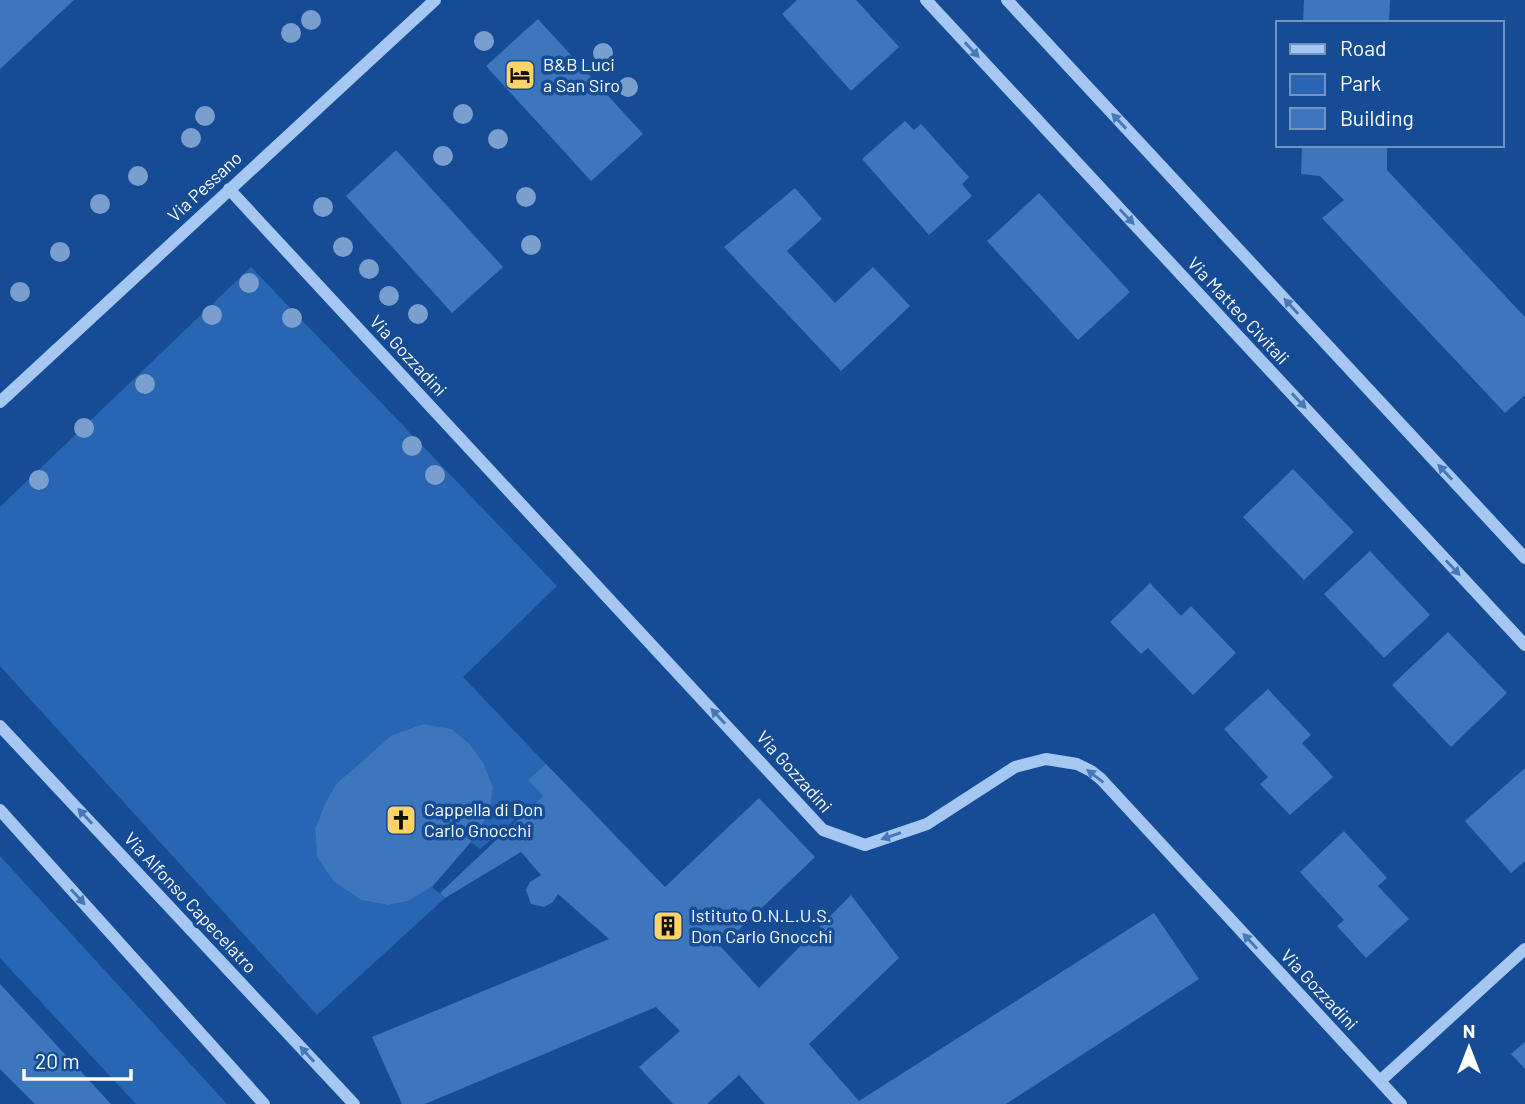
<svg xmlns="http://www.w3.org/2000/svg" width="1525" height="1104" viewBox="0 0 1525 1104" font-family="Barlow,sans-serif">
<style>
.green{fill:#2866b3}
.building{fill:#3d76bc}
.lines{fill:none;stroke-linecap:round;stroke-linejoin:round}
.minor{stroke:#a5c7f2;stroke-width:12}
.tree{fill:#7a9ece}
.oneway{fill:#4777b6}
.labels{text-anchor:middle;stroke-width:7;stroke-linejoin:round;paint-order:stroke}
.poi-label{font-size:18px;fill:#fff;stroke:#154c95;text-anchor:start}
.street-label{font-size:18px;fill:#fff;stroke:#154c95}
</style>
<rect width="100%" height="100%" fill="#154c95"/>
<path class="green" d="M 251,267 L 557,586 L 463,677 L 546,764 L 529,780 L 543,796 L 480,849 L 471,842 L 490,812 L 493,787 L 484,764 L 469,743 L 451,730 L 423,724 L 392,735 L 336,784 L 325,803 L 315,829 L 317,856 L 334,882 L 361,900 L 388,905 L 408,901 L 432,887 L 445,898 L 317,1015 L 0,666 L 0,507 Z
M 0,856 L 227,1104 L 136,1104 L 0,958 Z"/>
<path class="building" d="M 0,0 L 74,0 L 0,69 Z
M 797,0 L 856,0 L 899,47 L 851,91 L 782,14 Z
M 1304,0 L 1390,0 L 1389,23 L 1303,23 Z
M 538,19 L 643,134 L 591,181 L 486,66 Z
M 905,121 L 914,130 L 921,124 L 969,177 L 962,184 L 972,196 L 929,235 L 862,159 Z
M 1302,145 L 1387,145 L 1387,170 L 1525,317 L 1525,395 L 1505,413 L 1322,218 L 1344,200 L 1320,176 L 1301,174 Z
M 396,150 L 503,267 L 452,313 L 346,196 Z
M 795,188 L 822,219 L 787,251 L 835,303 L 873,267 L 910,306 L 841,371 L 724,247 Z
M 1039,193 L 1130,292 L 1078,340 L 987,241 Z
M 1293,469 L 1354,532 L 1304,580 L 1243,517 Z
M 1370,551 L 1430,615 L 1384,658 L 1324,594 Z
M 1150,583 L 1181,616 L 1191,606 L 1236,653 L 1193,695 L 1148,648 L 1141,654 L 1110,622 Z
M 1448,632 L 1507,693 L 1451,747 L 1392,685 Z
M 1268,689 L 1311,735 L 1302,743 L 1333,777 L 1290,815 L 1260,784 L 1268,777 L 1224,729 Z
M 423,724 L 451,729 L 469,743 L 484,764 L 493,787 L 490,812 L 471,842 L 432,887 L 408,901 L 388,905 L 361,900 L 334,882 L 317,857 L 315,829 L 325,803 L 336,784 L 392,735 Z
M 546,764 L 665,887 L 759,798 L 815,857 L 721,947 L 759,988 L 851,895 L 899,958 L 809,1044 L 859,1101 L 1154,913 L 1199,979 L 1006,1104 L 765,1104 L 739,1075 L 707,1104 L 673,1104 L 639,1067 L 680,1031 L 656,1007 L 425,1104 L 402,1104 L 372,1037 L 609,939 L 558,894 L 553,902 L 544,907 L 531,904 L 526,890 L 530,882 L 541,875 L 521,852 L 445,898 L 440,893 L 543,796 L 528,780 Z
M 1525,768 L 1525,861 L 1511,873 L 1465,821 Z
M 1344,831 L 1387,878 L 1378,886 L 1409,919 L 1366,958 L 1337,926 L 1344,920 L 1300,872 Z
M 0,984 L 111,1104 L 35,1104 L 0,1069 Z
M 1525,1042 L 1525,1069 L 1511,1054 Z"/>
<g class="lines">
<path class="minor" d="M 926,0 L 1525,645
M 1007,0 L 1525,558
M 229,189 L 823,830 L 865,845 L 927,824 L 1015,767 L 1046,759 L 1077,764 L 1091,771 L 1101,779 L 1401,1104
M 0,402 L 435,0
M 0,726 L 354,1104
M 0,810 L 264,1104
M 1380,1081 L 1525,949"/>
</g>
<g class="tree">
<circle cx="311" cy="20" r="10"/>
<circle cx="291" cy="33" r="10"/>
<circle cx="484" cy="41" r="10"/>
<circle cx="603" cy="53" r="10"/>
<circle cx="628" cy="87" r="10"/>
<circle cx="463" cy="114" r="10"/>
<circle cx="205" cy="116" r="10"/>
<circle cx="191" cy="138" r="10"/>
<circle cx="498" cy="139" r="10"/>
<circle cx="443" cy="156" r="10"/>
<circle cx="138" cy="176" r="10"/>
<circle cx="526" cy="197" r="10"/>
<circle cx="100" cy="204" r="10"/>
<circle cx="323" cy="207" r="10"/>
<circle cx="531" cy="245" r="10"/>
<circle cx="343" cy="247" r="10"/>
<circle cx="60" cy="252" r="10"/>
<circle cx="369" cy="269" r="10"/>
<circle cx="249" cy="283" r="10"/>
<circle cx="20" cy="292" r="10"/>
<circle cx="389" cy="296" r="10"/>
<circle cx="418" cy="314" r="10"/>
<circle cx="212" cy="315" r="10"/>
<circle cx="292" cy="318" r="10"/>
<circle cx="145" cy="384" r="10"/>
<circle cx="84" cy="428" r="10"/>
<circle cx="412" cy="446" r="10"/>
<circle cx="435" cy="475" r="10"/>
<circle cx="39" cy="480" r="10"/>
</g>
<defs><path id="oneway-solid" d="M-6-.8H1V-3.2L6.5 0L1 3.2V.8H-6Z" transform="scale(1.75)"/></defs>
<g class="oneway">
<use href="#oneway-solid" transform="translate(972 50) rotate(47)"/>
<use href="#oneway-solid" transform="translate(1119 121) rotate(-133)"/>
<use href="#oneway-solid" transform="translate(1127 217) rotate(47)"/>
<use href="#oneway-solid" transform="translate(1291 306) rotate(-133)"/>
<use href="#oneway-solid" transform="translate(1299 401) rotate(47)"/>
<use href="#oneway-solid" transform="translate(1445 472) rotate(-133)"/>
<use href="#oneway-solid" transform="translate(1453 568) rotate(47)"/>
<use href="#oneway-solid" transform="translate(718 716) rotate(-133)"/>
<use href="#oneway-solid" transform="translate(1095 776) rotate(-142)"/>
<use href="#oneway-solid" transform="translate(85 816) rotate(-133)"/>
<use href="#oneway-solid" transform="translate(891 836) rotate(161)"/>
<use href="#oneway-solid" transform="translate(78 897) rotate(48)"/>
<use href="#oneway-solid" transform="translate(1250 941) rotate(-133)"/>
<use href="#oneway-solid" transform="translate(307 1054) rotate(-133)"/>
</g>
<defs>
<g id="hotel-square" transform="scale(1.575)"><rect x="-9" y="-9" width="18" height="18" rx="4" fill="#ffd365" stroke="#154c95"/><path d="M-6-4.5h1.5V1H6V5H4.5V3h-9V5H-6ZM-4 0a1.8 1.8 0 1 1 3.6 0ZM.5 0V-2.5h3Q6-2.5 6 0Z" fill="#111"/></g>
<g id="church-square" transform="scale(1.575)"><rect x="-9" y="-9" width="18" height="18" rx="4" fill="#ffd365" stroke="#154c95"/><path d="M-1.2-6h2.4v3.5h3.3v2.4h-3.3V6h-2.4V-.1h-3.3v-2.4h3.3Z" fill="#111"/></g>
<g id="building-square" transform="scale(1.575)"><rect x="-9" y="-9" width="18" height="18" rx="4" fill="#ffd365" stroke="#154c95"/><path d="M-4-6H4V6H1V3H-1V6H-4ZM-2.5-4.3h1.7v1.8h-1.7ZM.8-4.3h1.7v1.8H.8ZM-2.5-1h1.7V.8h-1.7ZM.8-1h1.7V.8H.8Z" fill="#111"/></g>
</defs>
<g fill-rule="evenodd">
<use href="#hotel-square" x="520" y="75"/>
<use href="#church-square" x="401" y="820"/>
<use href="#building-square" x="668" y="926"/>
</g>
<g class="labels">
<g class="poi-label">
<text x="543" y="71">B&amp;B Luci<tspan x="543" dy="21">a San Siro</tspan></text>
<text x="424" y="816">Cappella di Don<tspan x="424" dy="21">Carlo Gnocchi</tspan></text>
<text x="691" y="922">Istituto O.N.L.U.S.<tspan x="691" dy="21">Don Carlo Gnocchi</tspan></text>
</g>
<g class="street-label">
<text transform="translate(205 187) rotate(-43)" y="6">Via Pessano</text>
<text transform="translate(1238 311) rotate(47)" y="6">Via Matteo Civitali</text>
<text transform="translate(408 356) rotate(47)" y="6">Via Gozzadini</text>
<text transform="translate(794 772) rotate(48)" y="6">Via Gozzadini</text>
<text transform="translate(190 903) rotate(47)" y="6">Via Alfonso Capecelatro</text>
<text transform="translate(1319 990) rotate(47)" y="6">Via Gozzadini</text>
</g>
</g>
<rect x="1276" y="21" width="228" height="126" fill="#154c95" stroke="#7394bf" stroke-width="2"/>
<rect x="1290" y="44" width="35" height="10" fill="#a5c7f2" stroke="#7394bf" stroke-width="2"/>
<text x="1340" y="56" font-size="21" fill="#ffffff">Road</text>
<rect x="1290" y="74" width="35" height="21" fill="#2866b3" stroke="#7394bf" stroke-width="2"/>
<text x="1340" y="91" font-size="21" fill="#ffffff">Park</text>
<rect x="1290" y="108" width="35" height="21" fill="#3d76bc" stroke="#7394bf" stroke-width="2"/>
<text x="1340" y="126" font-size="21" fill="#ffffff">Building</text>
<g transform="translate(1469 1048)" stroke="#154c95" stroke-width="5" paint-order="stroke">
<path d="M0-5L12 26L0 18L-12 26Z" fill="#ffffff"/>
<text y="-10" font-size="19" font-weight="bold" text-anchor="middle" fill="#ffffff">N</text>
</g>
<path d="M24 1069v10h107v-10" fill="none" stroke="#ffffff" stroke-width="3.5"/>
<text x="35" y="1069" font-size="21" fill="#ffffff" stroke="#154c95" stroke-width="5" paint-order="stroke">20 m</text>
</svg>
